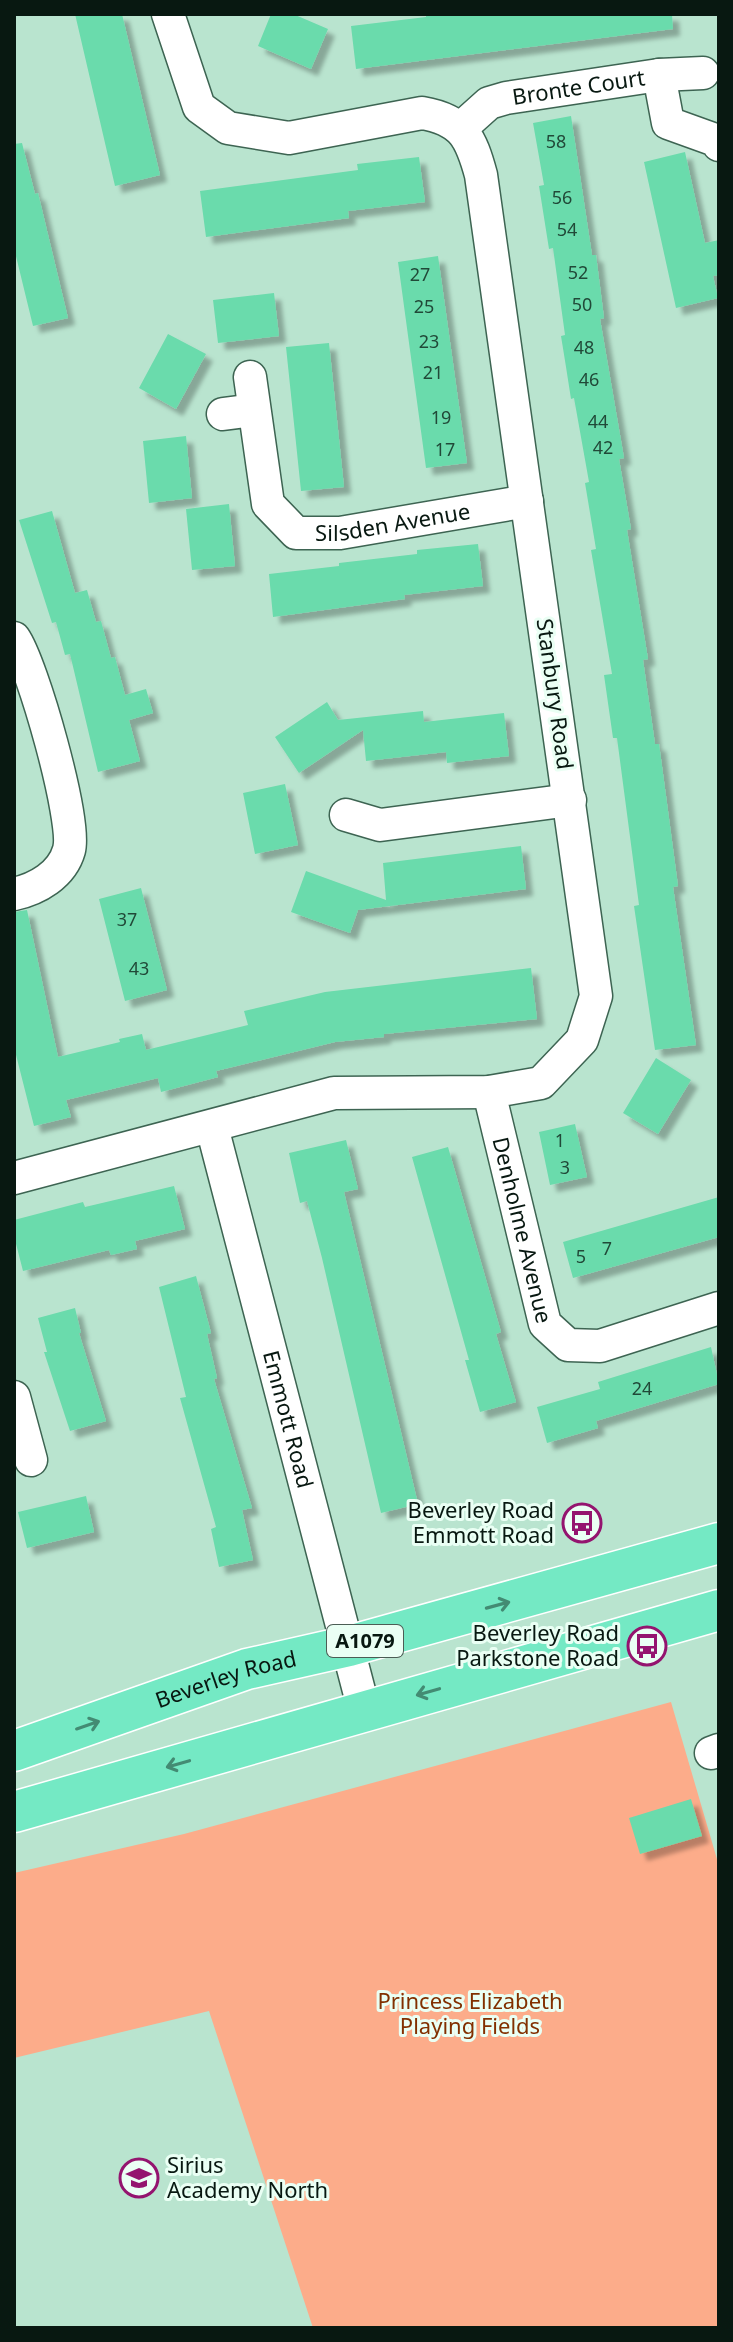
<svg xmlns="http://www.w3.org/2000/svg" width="733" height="2342" viewBox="0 0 733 2342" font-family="'Noto Sans',sans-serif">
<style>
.green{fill:#fcac8a}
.building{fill:#6bdbac;filter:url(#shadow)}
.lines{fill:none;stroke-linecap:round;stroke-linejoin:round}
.minor-casing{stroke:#3d6452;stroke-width:35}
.major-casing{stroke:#fff;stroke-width:43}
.minor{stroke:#fff;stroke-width:32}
.major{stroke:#74e9c4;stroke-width:40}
.oneway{stroke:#438b73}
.labels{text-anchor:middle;stroke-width:6;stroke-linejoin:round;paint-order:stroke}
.number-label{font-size:18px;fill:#214938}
.shield{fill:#eafff4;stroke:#4c5d55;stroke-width:2}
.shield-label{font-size:20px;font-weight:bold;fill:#081811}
.street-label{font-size:22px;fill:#081811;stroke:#eafff4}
.poi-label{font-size:22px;fill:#081811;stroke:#eafff4;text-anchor:end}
.park-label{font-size:22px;fill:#823000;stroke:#eafff4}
</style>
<defs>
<filter id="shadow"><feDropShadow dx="7" dy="7" stdDeviation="2" flood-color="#0004"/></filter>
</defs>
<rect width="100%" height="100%" fill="#b9e4cf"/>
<path class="green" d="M 671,1702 L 719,1866 L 719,2328 L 313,2328 L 209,2011 L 14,2058 L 14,1873 L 184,1834 Z"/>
<path class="building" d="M 75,14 L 122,14 L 160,175 L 115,186 Z
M 271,14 L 293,14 L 328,29 L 311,69 L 258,46 Z
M 426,14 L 672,14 L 673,29 L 356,69 L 351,26 L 426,17 Z
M 571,116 L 592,255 L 596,255 L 604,318 L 600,319 L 624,458 L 619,459 L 631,529 L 627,530 L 648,659 L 643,660 L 655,744 L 659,744 L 666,796 L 678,886 L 673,887 L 696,1045 L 655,1050 L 634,906 L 639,905 L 617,738 L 613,738 L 604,675 L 612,674 L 591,550 L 596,549 L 585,483 L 589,482 L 574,398 L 571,399 L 566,367 L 561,336 L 565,335 L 553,248 L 549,249 L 539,186 L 544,185 L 533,123 Z
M 22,143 L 35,194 L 38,193 L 68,318 L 33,326 L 14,248 L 14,144 Z
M 685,152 L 705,243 L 719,240 L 719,275 L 713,276 L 718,298 L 676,308 L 644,162 Z
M 419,157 L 425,202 L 348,211 L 349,218 L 206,237 L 200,191 L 358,170 L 357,164 Z
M 438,256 L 467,463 L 426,468 L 398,262 Z
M 274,293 L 279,336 L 218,343 L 213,300 Z
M 168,334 L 206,354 L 176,409 L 139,388 Z
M 329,343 L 344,487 L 301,491 L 286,347 Z
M 186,436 L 192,498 L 149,503 L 143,441 Z
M 229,504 L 235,566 L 192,570 L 186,509 Z
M 52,511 L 75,593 L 87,590 L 96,622 L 101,621 L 111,658 L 115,657 L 125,695 L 146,689 L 153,713 L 129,720 L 140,761 L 98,772 L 70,654 L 65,655 L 56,622 L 52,623 L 19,520 Z
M 478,544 L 483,586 L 404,595 L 405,599 L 273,617 L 269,574 L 339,566 L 339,563 L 417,554 L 417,550 Z
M 327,702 L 338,720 L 423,711 L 424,722 L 504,713 L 509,756 L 447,763 L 446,752 L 366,761 L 363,730 L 299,773 L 275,737 Z
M 285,784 L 298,845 L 255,854 L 243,793 Z
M 521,846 L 526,889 L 358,910 L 350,933 L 291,912 L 306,871 L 386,900 L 383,863 Z
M 141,888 L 167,990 L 125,1001 L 99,899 Z
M 27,910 L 58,1057 L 120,1042 L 119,1039 L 142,1034 L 146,1050 L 248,1025 L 244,1011 L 325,992 L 531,968 L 537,1019 L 384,1034 L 384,1037 L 335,1042 L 216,1071 L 218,1077 L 161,1092 L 158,1078 L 66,1100 L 71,1117 L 34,1126 L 14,1047 L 14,912 Z
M 656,1058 L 691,1080 L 658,1134 L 623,1113 Z
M 575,1124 L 587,1177 L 550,1185 L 539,1132 Z
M 346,1140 L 358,1189 L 344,1192 L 418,1504 L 381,1513 L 322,1258 L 307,1201 L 300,1203 L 289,1153 Z
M 448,1147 L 501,1332 L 496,1334 L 516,1402 L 480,1412 L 465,1360 L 469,1360 L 412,1157 Z
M 174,1186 L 185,1229 L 135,1241 L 137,1249 L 111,1255 L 109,1250 L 23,1271 L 14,1236 L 14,1220 L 83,1202 L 85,1207 Z
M 719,1197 L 719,1237 L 573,1278 L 563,1242 Z
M 196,1276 L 211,1333 L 207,1334 L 217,1378 L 214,1379 L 252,1508 L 242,1510 L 253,1560 L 219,1567 L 211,1529 L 216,1527 L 180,1398 L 186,1397 L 159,1287 Z
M 75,1308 L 81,1333 L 79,1333 L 106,1421 L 70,1431 L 44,1352 L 47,1352 L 38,1318 Z
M 711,1347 L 719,1384 L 596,1421 L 598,1428 L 547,1443 L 537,1407 L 600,1389 L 598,1382 Z
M 86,1496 L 94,1532 L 27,1548 L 18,1512 Z
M 691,1799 L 702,1836 L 640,1854 L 629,1818 Z"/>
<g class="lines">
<g class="minor-casing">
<g id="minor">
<path d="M 659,75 L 668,123 L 718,141 L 719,145"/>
<path id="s1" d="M 460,129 L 489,103 L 506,98 L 659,75 L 703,73"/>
<path id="s2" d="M 250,377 L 268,504 L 296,533 L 340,533 L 527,501"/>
<path d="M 223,414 L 254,410"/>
<path d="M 14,638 C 32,663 77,821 69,850 C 62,875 37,889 14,894"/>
<path d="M 346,815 L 380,825 L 570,800"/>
<path id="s3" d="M 489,1092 L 545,1324 L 568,1345 L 600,1346 L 719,1308"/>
<path id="s4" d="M 212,1127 L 364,1710"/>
<path d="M 14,1178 L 334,1093 L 489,1092 L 541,1083 L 582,1040 L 596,996 L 481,175 C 471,138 463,120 422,113 L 289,138 L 228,128 L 199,107 L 168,14"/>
<path d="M 14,1397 L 31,1460"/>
<path d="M 711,1753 L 719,1750"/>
</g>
</g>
<g class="major-casing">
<g id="major">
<path id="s5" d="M 14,1751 L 247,1669 L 349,1646 L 719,1543"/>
<path d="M 14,1812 L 719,1610"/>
</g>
</g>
<use href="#minor" class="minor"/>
<use href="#major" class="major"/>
</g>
<defs><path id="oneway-shaft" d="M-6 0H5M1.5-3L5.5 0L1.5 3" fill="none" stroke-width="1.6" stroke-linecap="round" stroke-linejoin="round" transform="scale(2)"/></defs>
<g class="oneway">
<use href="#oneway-shaft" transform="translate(498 1605) rotate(-15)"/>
<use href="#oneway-shaft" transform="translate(428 1692) rotate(164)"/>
<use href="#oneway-shaft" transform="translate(88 1725) rotate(-19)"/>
<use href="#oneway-shaft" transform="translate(178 1764) rotate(164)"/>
</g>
<defs>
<g id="bus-ring" transform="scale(2)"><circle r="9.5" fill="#eafff4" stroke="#94146f" stroke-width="1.5"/><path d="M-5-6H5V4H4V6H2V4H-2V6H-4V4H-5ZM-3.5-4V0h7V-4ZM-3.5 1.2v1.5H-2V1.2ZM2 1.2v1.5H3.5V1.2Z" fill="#94146f"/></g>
<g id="school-ring" transform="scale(2)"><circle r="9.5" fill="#eafff4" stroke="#94146f" stroke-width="1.5"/><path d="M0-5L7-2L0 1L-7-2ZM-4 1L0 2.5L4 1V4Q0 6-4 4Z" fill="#94146f"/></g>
</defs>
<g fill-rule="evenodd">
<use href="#bus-ring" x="582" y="1523"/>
<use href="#bus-ring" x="647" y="1646"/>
<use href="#school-ring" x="139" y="2178"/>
</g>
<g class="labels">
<g class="number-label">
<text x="556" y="148">58</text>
<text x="562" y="204">56</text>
<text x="567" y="236">54</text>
<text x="578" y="279">52</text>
<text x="420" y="281">27</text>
<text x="582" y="311">50</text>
<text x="424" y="313">25</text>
<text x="429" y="348">23</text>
<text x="584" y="354">48</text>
<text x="433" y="379">21</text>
<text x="589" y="386">46</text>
<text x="441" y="424">19</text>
<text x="598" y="428">44</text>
<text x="603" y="454">42</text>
<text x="445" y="456">17</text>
<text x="127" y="926">37</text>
<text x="139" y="975">43</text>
<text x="560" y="1147">1</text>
<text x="565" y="1174">3</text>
<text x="607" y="1255">7</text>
<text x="581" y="1263">5</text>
<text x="642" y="1395">24</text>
</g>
<rect class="shield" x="327" y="1625" width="76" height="32" rx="6"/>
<g class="shield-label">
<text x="365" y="1648">A1079</text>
</g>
<g class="street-label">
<text dy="8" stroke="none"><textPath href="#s1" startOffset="130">Bronte Court</textPath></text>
<text dy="8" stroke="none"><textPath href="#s2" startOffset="266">Silsden Avenue</textPath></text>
<text transform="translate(555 694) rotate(82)" y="8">Stanbury Road</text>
<text dy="8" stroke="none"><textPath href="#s3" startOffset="142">Denholme Avenue</textPath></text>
<text dy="8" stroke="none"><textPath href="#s4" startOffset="302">Emmott Road</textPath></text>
<text dy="8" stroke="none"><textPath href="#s5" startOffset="224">Beverley Road</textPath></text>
</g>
<g class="poi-label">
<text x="554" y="1518">Beverley Road<tspan x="554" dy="25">Emmott Road</tspan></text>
<text x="619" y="1641">Beverley Road<tspan x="619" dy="25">Parkstone Road</tspan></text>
<text x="167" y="2173" text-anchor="start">Sirius<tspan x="167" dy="25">Academy North</tspan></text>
</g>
<g class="park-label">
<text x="470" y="2009">Princess Elizabeth<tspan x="470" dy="25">Playing Fields</tspan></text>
</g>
</g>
<rect width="733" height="2342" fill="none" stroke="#081811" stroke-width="32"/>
</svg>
